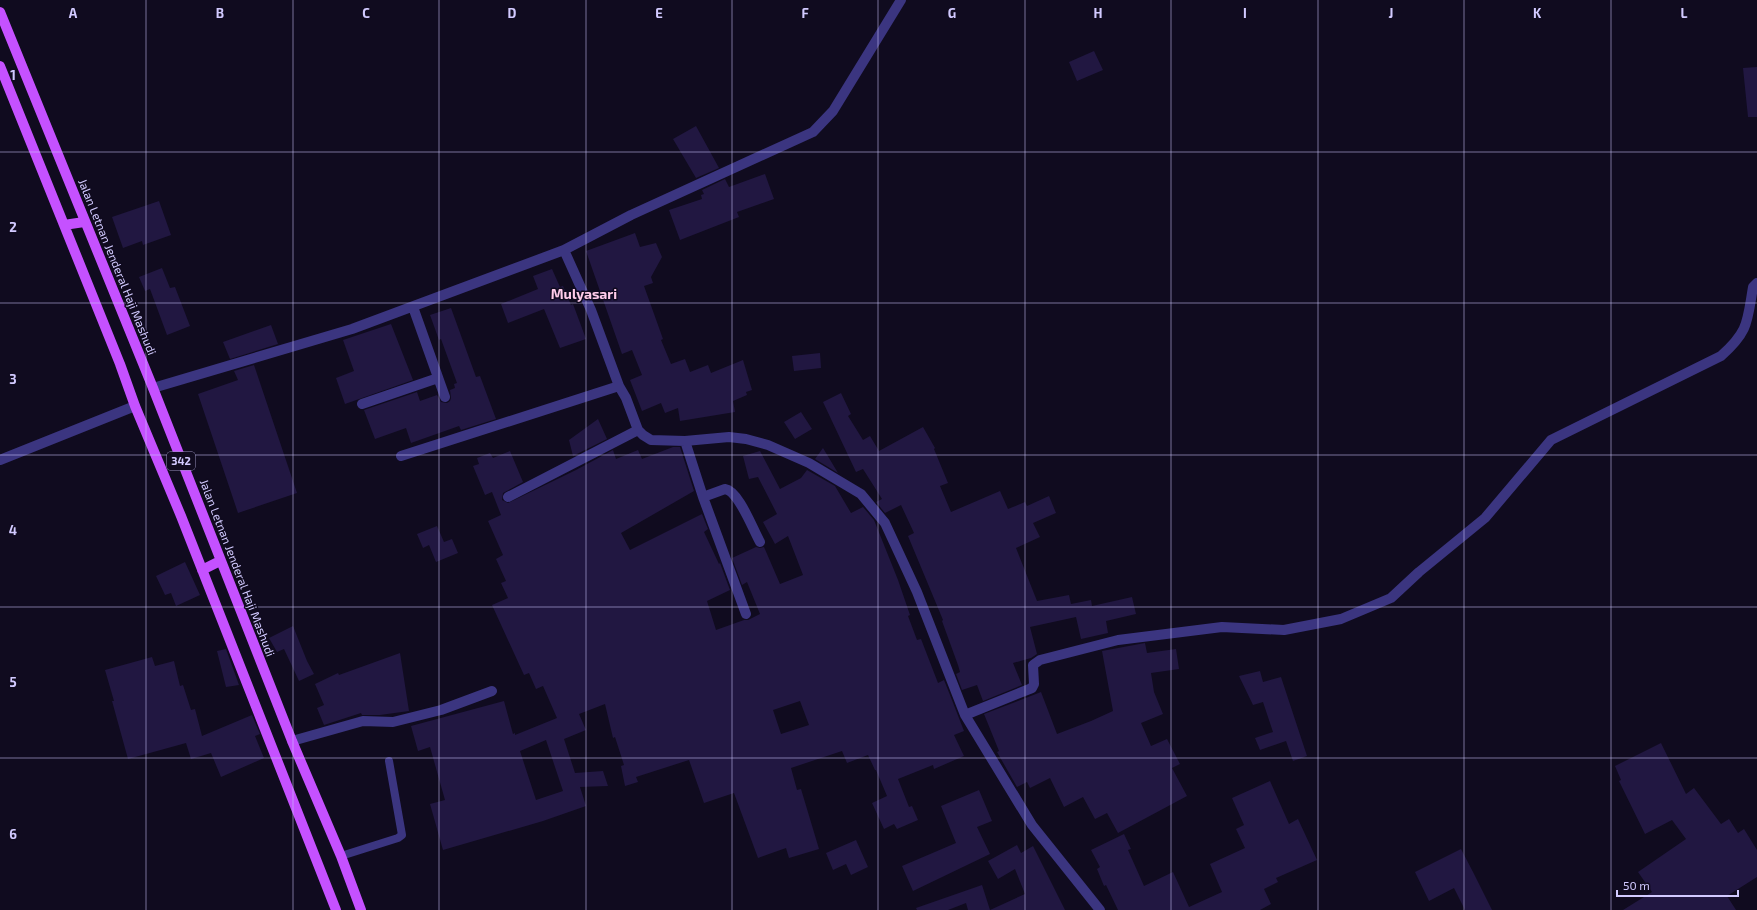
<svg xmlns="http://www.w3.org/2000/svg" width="1757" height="910" viewBox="0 0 1757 910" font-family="'Exo 2',sans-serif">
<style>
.building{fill:#211741;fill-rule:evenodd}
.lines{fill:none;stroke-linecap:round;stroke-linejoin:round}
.lane{stroke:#3b3580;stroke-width:8}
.street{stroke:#3b3580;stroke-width:10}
.primary{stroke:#c551ff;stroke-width:10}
.grid{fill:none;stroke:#d2caff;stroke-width:1;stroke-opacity:0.55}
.labels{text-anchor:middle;stroke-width:3;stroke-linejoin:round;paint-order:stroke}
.shield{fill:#100b1f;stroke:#9891bc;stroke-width:1}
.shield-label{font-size:11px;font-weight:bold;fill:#d2caff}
.street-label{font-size:12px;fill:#d2caff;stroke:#100b1f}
.quarter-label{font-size:14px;font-weight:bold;fill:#ffccea;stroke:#100b1f}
.grid-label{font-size:13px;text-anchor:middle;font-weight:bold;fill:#d2caff;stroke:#100b1f;stroke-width:3;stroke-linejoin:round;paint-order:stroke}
</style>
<rect width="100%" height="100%" fill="#100b1f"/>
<path class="building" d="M 1094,51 L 1103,70 L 1077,81 L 1069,62 Z
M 1757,67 L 1757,117 L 1748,117 L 1743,68 Z
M 696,126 L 719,168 L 696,178 L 673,139 Z
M 765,174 L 774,199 L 737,212 L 739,217 L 680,240 L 669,210 L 702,199 L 701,195 L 704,194 L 702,190 L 725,179 L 729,187 Z
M 159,201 L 171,235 L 143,245 L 142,241 L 123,248 L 112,217 Z
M 635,233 L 640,247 L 656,243 L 662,257 L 651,277 L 653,283 L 644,286 L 663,339 L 661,340 L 671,364 L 685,359 L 690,372 L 708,365 L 711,373 L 743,360 L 752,390 L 746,392 L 747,395 L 733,401 L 735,412 L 680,421 L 678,408 L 665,413 L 661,403 L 642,411 L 630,380 L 642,375 L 632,350 L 622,354 L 586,251 Z
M 162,268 L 170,288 L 175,287 L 190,326 L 167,335 L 150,289 L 145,291 L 139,277 Z
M 552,269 L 560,287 L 563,286 L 571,305 L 573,304 L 586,339 L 560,348 L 544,309 L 508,323 L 501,304 L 538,289 L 533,276 Z
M 451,308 L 476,377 L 480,376 L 496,419 L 461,430 L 459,426 L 411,443 L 406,428 L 375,439 L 364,410 L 417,392 L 420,401 L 437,395 L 441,402 L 447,403 L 450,401 L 451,398 L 450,390 L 455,388 L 454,384 L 457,383 L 441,339 L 439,340 L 430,315 Z
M 391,324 L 413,380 L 345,404 L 336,378 L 354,371 L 343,340 Z
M 271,325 L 278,344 L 230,359 L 223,342 Z
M 820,353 L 821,368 L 794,371 L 792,356 Z
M 254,365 L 297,493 L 238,513 L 198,394 L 238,380 L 234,371 Z
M 841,393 L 851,414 L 848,416 L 863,440 L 870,436 L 879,451 L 923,427 L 935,448 L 934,449 L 948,483 L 940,486 L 951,512 L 1000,491 L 1008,509 L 1025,502 L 1027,506 L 1049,496 L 1056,513 L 1033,523 L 1040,537 L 1016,548 L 1037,601 L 1069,595 L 1071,604 L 1091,600 L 1092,606 L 1132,597 L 1136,614 L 1106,621 L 1108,633 L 1081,639 L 1076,617 L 1030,627 L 1037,654 L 1031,658 L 1013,663 L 1022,685 L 983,701 L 977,685 L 962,690 L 956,674 L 960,672 L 958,665 L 942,621 L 943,620 L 908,536 L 914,533 L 901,505 L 885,513 L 876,502 L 882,499 L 863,469 L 856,472 L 823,402 Z
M 801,412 L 812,429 L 795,439 L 784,422 Z
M 598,419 L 607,439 L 573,456 L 569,440 Z
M 673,447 L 680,447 L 694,491 L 621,533 L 630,550 L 702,514 L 708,529 L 704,532 L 719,564 L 720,563 L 730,590 L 707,601 L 716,630 L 744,620 L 748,620 L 760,614 L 747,582 L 742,585 L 732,558 L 756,547 L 760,548 L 764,547 L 780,584 L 803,575 L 788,536 L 775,544 L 763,522 L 777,514 L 758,477 L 749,479 L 743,456 L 760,451 L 780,489 L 801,478 L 807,470 L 835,486 L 851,513 L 863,507 L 874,520 L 898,580 L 910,615 L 908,616 L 917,640 L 921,639 L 938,683 L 944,680 L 950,695 L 964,731 L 954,735 L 964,756 L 934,769 L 933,765 L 898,779 L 909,807 L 912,806 L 918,820 L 897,829 L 894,824 L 884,829 L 872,803 L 887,796 L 876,770 L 875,770 L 868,755 L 847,763 L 842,751 L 791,768 L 797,790 L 801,789 L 819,849 L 789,858 L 786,848 L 758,858 L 734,793 L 704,803 L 689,760 L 636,777 L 638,782 L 625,786 L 621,766 L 624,765 L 615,737 L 613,738 L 605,704 L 579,714 L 586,730 L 564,739 L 575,773 L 603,771 L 608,786 L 580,787 L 586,806 L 543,821 L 443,850 L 430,804 L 445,800 L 430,747 L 418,751 L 411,726 L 504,701 L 513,734 L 515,733 L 515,735 L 557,718 L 543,686 L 536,689 L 529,673 L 524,675 L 492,605 L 508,598 L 501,583 L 506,581 L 496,559 L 503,555 L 488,521 L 501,515 L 492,492 L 485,495 L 473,466 L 479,464 L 477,458 L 490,453 L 493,458 L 510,451 L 523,482 L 503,493 L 502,500 L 508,503 L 576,470 L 613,450 L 616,459 L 638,450 L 642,459 ZM 800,701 L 809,725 L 781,734 L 773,710 ZM 546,740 L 563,791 L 536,800 L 520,751 Z
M 823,448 L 838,473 L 815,459 Z
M 437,526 L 444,542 L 452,539 L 458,553 L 436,562 L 429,545 L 423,548 L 417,534 Z
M 185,562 L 200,595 L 176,606 L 171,593 L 165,595 L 156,576 Z
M 293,626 L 307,661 L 314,674 L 299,681 L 284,649 L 277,652 L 269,638 Z
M 1145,643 L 1147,653 L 1176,649 L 1179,669 L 1151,673 L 1154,692 L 1163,714 L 1141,723 L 1151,746 L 1167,739 L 1180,764 L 1172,768 L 1187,796 L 1118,833 L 1107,813 L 1095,819 L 1083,797 L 1064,807 L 1050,778 L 1030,788 L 1027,782 L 1017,787 L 997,752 L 999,751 L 984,714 L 1041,692 L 1057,734 L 1091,721 L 1113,711 L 1102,651 Z
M 226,649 L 239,685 L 226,687 L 217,651 Z
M 400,653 L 409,711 L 380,715 L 362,715 L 361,713 L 324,725 L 317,708 L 324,705 L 315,684 L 338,673 L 339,675 Z
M 152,657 L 155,666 L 174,661 L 180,686 L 183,685 L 191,710 L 195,709 L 202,736 L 252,715 L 260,734 L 255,736 L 264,758 L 221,777 L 211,753 L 191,759 L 186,743 L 128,759 L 112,701 L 114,701 L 105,670 Z
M 1260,671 L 1263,682 L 1281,677 L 1307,756 L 1293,761 L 1286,741 L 1260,750 L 1255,738 L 1273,732 L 1263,702 L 1253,705 L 1239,676 Z
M 1661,743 L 1686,794 L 1694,788 L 1721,824 L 1729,819 L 1738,833 L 1744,829 L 1757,850 L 1757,877 L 1727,896 L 1736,910 L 1623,910 L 1652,892 L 1638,872 L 1686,839 L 1672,820 L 1645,834 L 1619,781 L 1621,780 L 1615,766 Z
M 1270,781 L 1289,824 L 1298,819 L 1317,860 L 1276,878 L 1278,882 L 1264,889 L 1271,904 L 1260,910 L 1118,910 L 1106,885 L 1104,886 L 1097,869 L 1100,867 L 1091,850 L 1124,834 L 1131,849 L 1128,850 L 1144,886 L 1173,872 L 1189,907 L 1222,892 L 1210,864 L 1245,848 L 1236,829 L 1244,825 L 1232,798 Z
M 979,790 L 992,821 L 977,827 L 990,854 L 913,891 L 902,866 L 956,843 L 941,806 Z
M 856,840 L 868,867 L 851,875 L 846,864 L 833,870 L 826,853 Z
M 1017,845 L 1021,853 L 1033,846 L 1065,910 L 968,910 L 966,903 L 948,910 L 917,910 L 916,908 L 982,885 L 990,910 L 1025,894 L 1015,869 L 998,879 L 988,861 Z
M 1461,849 L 1473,872 L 1492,910 L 1465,910 L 1454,888 L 1429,901 L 1415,872 Z"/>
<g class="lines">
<path class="lane" d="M 341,856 L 398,838 L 402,835 L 389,761"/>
<path class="street" d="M 564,250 L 591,310 L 619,386 L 626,398 L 638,430 L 643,435 L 651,440 L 685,441 L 729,437 L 746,439 L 768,445 L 809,463 L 861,494 L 885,523 L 917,592 L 965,715 L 1032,825 L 1100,910
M 413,307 L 445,397
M 153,388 L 352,329 L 564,250 L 631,215 L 813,132 L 833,111 L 901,0
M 362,404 L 438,378
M 685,441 L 703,497 L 746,614
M 401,456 L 619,386
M 0,460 L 135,406
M 508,497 L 638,430
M 703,497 L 725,489 C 739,491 753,530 760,542
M 965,715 L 1032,688 L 1034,684 L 1033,665 L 1040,660 L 1118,640 L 1222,627 L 1284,630 L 1341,619 L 1391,598 L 1419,572 L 1485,518 L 1551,440 L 1721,356 C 1749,331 1747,322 1753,287 L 1757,283
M 292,741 L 363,721 L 393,722 L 441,710 L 492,691"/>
<path class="primary" d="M 0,12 L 153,388 L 292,741 L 341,856 L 361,910
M 0,66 L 120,364 L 135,406 L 181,516 L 336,910
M 64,225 L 84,222
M 202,570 L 220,561"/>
</g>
<path class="grid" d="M 146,0 L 146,910M 293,0 L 293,910M 439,0 L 439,910M 586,0 L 586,910M 732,0 L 732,910M 878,0 L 878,910M 1025,0 L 1025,910M 1171,0 L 1171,910M 1318,0 L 1318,910M 1464,0 L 1464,910M 1611,0 L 1611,910M 0,152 L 1757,152M 0,303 L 1757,303M 0,455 L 1757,455M 0,607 L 1757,607M 0,758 L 1757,758"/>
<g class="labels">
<rect class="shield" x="167" y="452" width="28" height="18" rx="3"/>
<g class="shield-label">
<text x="181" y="465">342</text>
</g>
<g class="street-label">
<text transform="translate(117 267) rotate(68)" y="4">Jalan Letnan Jenderal Haji Mashudi</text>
<text transform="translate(237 568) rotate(69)" y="4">Jalan Letnan Jenderal Haji Mashudi</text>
</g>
<g class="quarter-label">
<text x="584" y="299">Mulyasari</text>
</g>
</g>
<g class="grid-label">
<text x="73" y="18">A</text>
<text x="220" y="18">B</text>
<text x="366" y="18">C</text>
<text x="512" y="18">D</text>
<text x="659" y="18">E</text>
<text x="805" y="18">F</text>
<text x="952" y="18">G</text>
<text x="1098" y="18">H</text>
<text x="1245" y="18">I</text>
<text x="1391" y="18">J</text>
<text x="1537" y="18">K</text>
<text x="1684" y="18">L</text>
<text x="13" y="80">1</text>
<text x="13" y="232">2</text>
<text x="13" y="384">3</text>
<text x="13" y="535">4</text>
<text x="13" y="687">5</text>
<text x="13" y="839">6</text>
</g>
<path d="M1617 890v6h121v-6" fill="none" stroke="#d2caff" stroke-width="2"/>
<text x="1623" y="890" font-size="12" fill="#d2caff" stroke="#100b1f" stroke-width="3" paint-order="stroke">50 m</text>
</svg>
